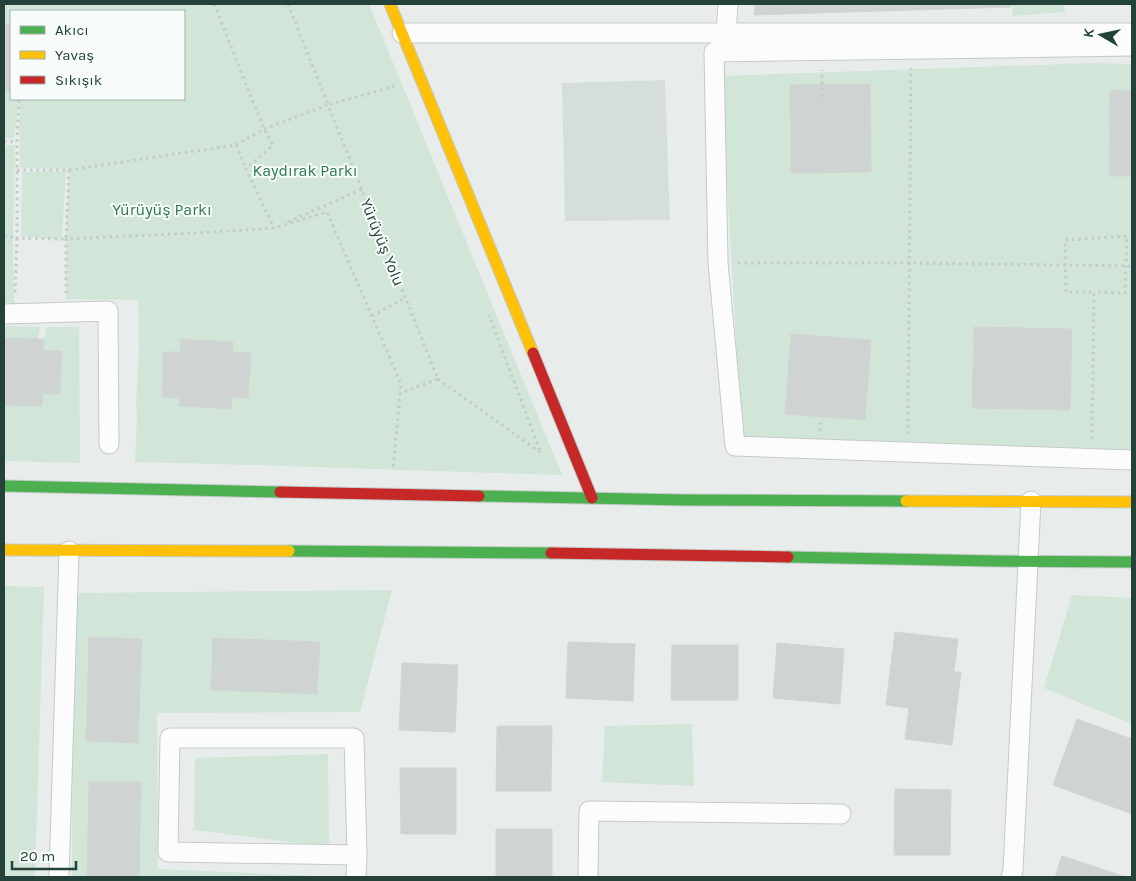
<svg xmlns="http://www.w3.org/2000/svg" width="1136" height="881" viewBox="0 0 1136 881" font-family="Karla,sans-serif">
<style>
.built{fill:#d6dedb}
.green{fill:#d1e6d8;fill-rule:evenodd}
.building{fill:#cfd4d2;stroke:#d1d6d4}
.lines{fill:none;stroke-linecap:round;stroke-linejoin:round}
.street-casing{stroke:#c5cac8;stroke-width:21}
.fast-casing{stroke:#c3cbc8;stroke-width:13}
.slow-casing{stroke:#c3cbc8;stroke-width:13}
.jam-casing{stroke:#c3cbc8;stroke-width:13}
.path{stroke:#c3ccca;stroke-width:3;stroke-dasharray:2.5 4;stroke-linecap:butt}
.street{stroke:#fcfcfc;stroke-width:19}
.fast{stroke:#4caf50;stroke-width:11}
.slow{stroke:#ffc107;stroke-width:11}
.jam{stroke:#c62828;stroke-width:11}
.labels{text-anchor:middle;stroke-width:4;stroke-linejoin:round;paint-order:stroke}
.park-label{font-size:16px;fill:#2d7a4b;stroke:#f7fbf9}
.street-label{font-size:16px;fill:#24423a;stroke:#f7fbf9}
</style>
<rect width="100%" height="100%" fill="#e8edeb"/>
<path class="built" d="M 665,80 L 670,220 L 565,221 L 562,83 Z"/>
<path class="green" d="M 4,4 L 369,4 L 562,475 C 420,471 277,465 135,462 L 137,416 L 136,403 L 139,349 L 138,300 L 66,299 L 66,239 L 69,169 L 20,168 L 19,99 L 184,99 L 184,11 L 11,11 L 11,32 L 4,32 ZM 181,339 L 233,342 L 233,352 L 251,353 L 248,397 L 232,397 L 231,409 L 179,406 L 179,398 L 162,397 L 163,352 L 180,352 Z
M 1012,4 L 1064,4 L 1065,12 L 1013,16 Z
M 1093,63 L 1132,64 L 1132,456 L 742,446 L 721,76 Z
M 4,92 L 11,92 L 11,99 L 19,99 L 14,138 L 4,138 Z
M 4,145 L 15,145 L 13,236 L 14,304 L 4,303 Z
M 66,171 L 62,240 L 21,236 L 22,172 Z
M 4,326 L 40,327 L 38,339 L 4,338 Z
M 46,327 L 79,327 L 80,463 L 4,461 L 4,405 L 42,406 L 43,394 L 60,394 L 62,351 L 43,350 Z
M 4,586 L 44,587 L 35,877 L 4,877 Z
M 392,590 L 360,712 L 157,713 L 158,869 L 341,877 L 72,877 L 73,593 Z
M 1072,595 L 1132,598 L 1132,724 L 1044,688 Z
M 692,724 L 694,786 L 602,782 L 605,726 Z
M 328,754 L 329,847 L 194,830 L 195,758 Z"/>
<path class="building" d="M 755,4 L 1011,4 L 1011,7 L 754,15 Z
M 4,24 L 11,24 L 11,92 L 4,92 Z
M 870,84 L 871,172 L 791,173 L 790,85 Z
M 1110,90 L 1132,91 L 1132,176 L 1109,176 Z
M 974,327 L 1072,329 L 1070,410 L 972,408 Z
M 791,334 L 871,340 L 865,420 L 785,414 Z
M 4,338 L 44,339 L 43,350 L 62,351 L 60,394 L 43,394 L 42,406 L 4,405 Z
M 180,339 L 233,342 L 233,352 L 251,353 L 248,398 L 232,397 L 231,409 L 179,406 L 179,398 L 162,397 L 163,352 L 180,352 Z
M 895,632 L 958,639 L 954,672 L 961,672 L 952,745 L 905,739 L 909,708 L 886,705 Z
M 89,637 L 142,639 L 138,743 L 86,741 Z
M 213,638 L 320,642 L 317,694 L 211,690 Z
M 568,642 L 635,644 L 633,701 L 566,698 Z
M 777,643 L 844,649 L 840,704 L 773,698 Z
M 672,645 L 738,645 L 738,700 L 671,700 Z
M 402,663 L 458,665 L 455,732 L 399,730 Z
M 1077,719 L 1132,739 L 1132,814 L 1053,785 Z
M 497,726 L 552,726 L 551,791 L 496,791 Z
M 400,768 L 456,768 L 456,834 L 401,834 Z
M 89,782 L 141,782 L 139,877 L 87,877 Z
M 895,789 L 951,790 L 950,855 L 894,855 Z
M 496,829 L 552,829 L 552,877 L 496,877 Z
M 1062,856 L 1126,877 L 1055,877 Z"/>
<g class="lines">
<g class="street-casing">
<path id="street" d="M 402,33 L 1132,33
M 726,33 L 728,4
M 1132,46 L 714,52 L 718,263 L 735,446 L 1132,460
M 4,314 L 108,311 L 109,444
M 59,877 L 69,551
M 356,877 L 357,855 L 354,738 L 170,738 L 168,852 L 357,855
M 588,877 L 589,811 L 841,814
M 1011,877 L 1013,870 L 1031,501"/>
</g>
<g class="fast-casing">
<path id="fast" d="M 4,486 L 280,492
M 479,496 L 685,500 L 906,501
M 289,551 L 551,553
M 788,557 L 993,561 L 1132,562"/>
</g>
<g class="slow-casing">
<path id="slow" d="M 390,4 L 533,353
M 906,501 L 1132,502
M 4,550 L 289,551"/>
</g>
<g class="jam-casing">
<path id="jam" d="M 533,353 L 592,498
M 280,492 L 479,496
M 551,553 L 788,557"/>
</g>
<path class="path" d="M 214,4 L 264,129 L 273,145 L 246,169 L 274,228
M 288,4 L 328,105 L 398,85
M 822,97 L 822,70
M 4,141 L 17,142
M 236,145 L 264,129 L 328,105 L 438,379 L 400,393
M 17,170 L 69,170 L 66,239 L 17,238 L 17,142 L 19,99
M 69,170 L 236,145 L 246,169
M 288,222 L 362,189
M 4,236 L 17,238 L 15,294
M 738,263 L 909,263 L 1132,266
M 66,293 L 66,239 L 216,232 L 274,228 L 327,212 L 401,384 L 393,470
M 372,316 L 405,298
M 438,379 L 541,453 L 489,315
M 820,431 L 821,420
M 908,434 L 911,68
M 1092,439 L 1094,292 L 1066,292 L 1065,240 L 1127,236 L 1125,293 L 1094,292"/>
<use href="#street" class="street"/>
<use href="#fast" class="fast"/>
<use href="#slow" class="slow"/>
<use href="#jam" class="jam"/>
</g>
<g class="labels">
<g class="park-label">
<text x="305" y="176">Kaydırak Parkı</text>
<text x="162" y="215">Yürüyüş Parkı</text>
</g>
<g class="street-label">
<text transform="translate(383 242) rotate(68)" y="6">Yürüyüş Yolu</text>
</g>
</g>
<rect width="1136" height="881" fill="none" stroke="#24423a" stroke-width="10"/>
<rect x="10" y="10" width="175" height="90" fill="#f7fbf9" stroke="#a3b1ad"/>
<rect x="20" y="26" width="25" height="8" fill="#4caf50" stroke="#a3b1ad"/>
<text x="55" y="35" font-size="15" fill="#24423a">Akıcı</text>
<rect x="20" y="51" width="25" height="8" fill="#ffc107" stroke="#a3b1ad"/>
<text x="55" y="60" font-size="15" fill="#24423a">Yavaş</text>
<rect x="20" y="76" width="25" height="8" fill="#c62828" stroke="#a3b1ad"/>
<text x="55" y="85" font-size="15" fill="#24423a">Sıkışık</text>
<g transform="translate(1101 35) rotate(279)" stroke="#f7fbf9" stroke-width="4" paint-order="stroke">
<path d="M0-4L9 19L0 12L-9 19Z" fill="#24423a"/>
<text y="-8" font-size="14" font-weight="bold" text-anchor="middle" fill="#24423a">K</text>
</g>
<path d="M12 861v8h64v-8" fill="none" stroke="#24423a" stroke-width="2.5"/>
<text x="20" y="861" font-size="15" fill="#24423a" stroke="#f7fbf9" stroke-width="4" paint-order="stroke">20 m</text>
</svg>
